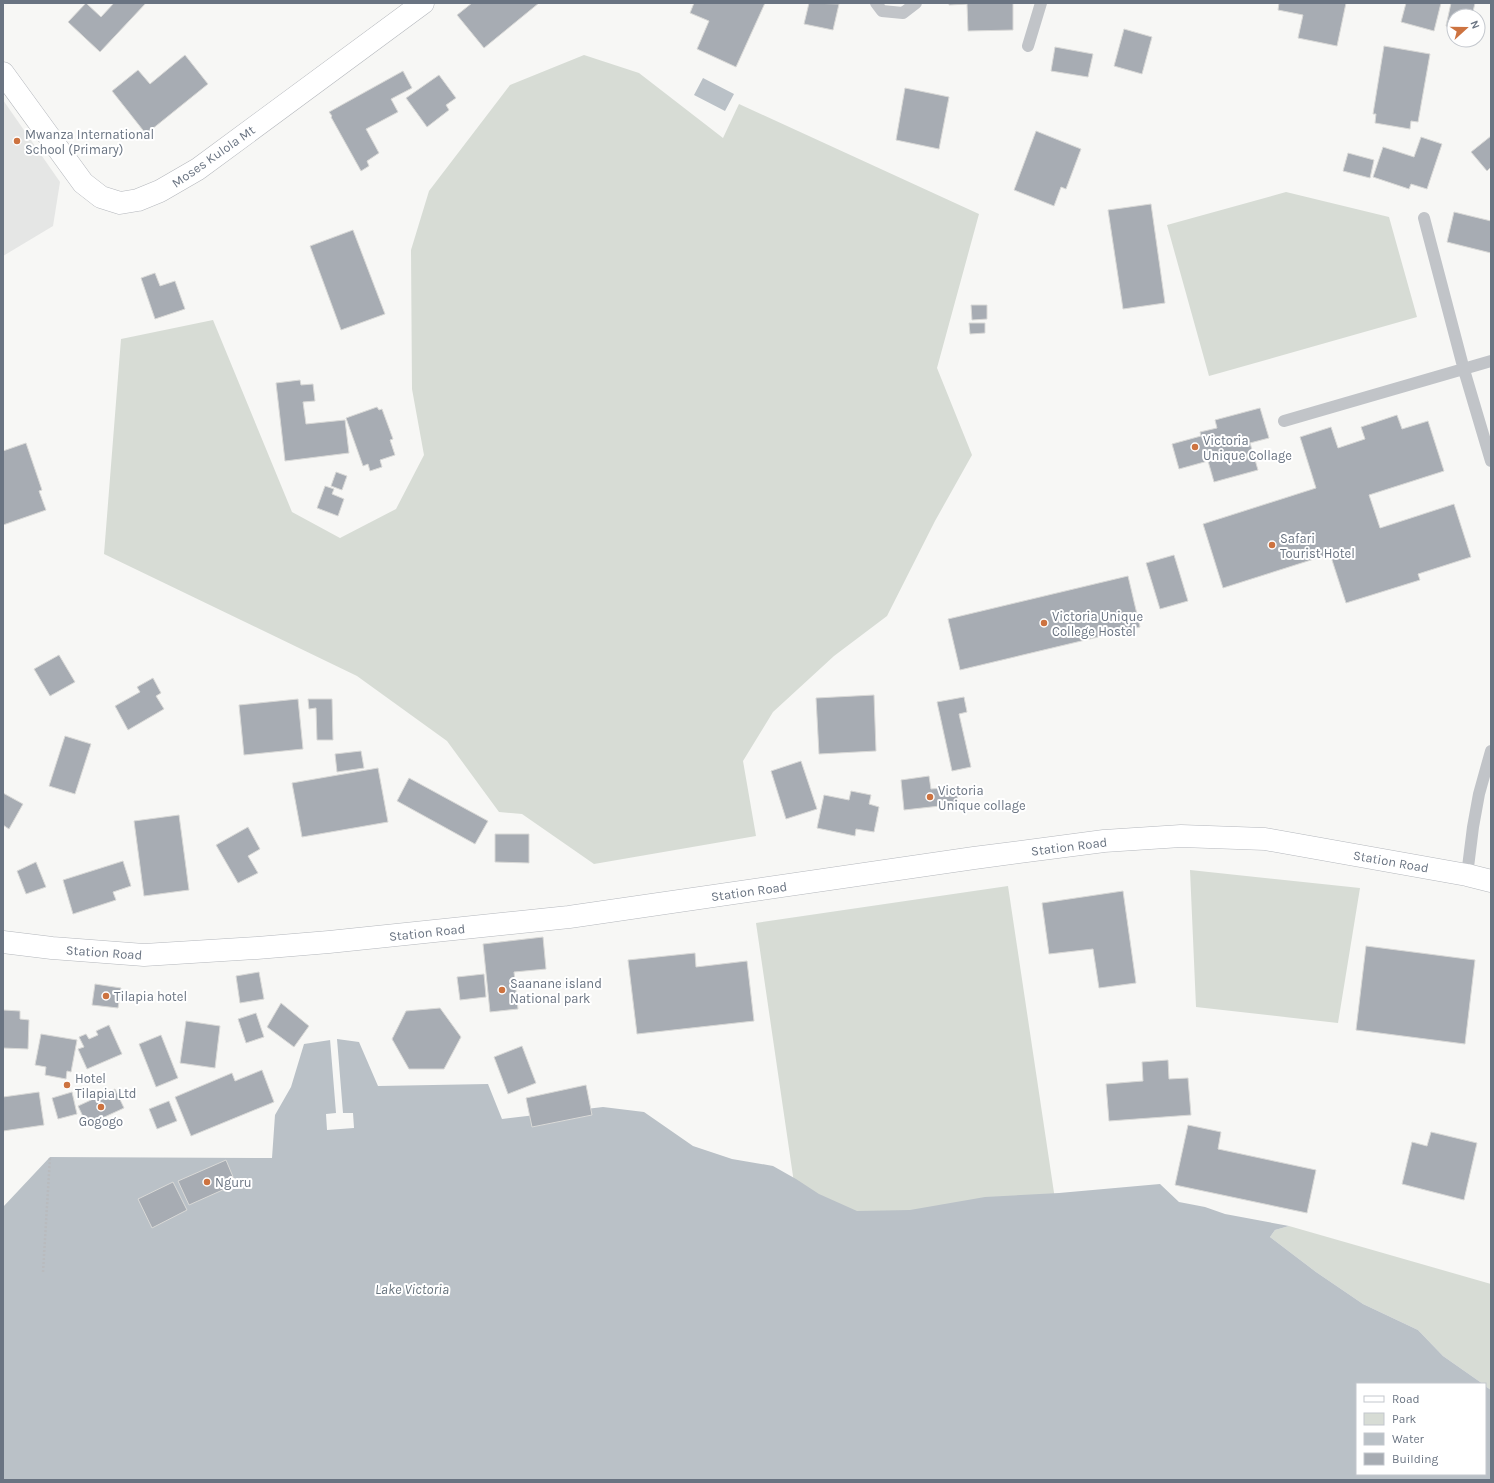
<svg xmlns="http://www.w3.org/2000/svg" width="1494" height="1483" viewBox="0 0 1494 1483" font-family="Karla,sans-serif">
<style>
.built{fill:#e5e6e5}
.green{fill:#d7dcd5}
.water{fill:#bac1c7}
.pier{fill:#f7f7f5}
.building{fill:#a7acb3;stroke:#d9d9d7}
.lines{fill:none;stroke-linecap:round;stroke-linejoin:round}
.secondary-casing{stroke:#b4b7bc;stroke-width:23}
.path{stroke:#b9bbbe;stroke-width:2.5;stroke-dasharray:2 2;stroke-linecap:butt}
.lane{stroke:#c1c4c8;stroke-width:12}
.secondary{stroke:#fff;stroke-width:22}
.poi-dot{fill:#cd7340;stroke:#fff;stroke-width:1.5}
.labels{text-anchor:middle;stroke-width:4;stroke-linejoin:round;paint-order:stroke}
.poi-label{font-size:13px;fill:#6a7482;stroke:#fff;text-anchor:start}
.street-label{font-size:13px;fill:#6a7482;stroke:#fff}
.water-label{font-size:14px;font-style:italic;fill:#67747e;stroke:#fff}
</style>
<rect width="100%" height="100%" fill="#f7f7f5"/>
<path class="built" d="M 3,100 L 60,182 L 53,226 L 3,256 Z"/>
<path class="green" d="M 584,55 L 639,73 L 723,138 L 739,104 L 979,214 L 937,368 L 972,455 L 935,521 L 887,616 L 834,656 L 773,712 L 743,761 L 756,836 L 594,864 L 522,814 L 499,812 L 447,741 L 357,676 L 104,554 L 121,339 L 213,320 L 292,512 L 340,538 L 396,509 L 424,455 L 412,389 L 411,250 L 429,191 L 510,85 Z
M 1286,192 L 1389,217 L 1417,317 L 1209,376 L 1167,225 Z
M 1190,870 L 1360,888 L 1338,1023 L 1196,1007 Z
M 1008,886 L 1056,1206 L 800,1224 L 756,923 Z
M 1289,1226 L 1491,1284 L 1491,1390 L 1485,1386 L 1485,1384 L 1483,1384 L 1443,1356 L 1418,1330 L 1363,1304 L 1316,1272 L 1270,1237 L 1275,1230 Z"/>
<path class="water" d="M 703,78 L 734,94 L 725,111 L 694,95 Z
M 337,1039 L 359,1042 L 378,1086 L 488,1084 L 502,1119 L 603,1107 L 644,1112 L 693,1146 L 732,1159 L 773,1166 L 796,1179 L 819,1194 L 857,1211 L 910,1210 L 985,1197 L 1059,1193 L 1160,1184 L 1179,1202 L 1205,1207 L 1225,1214 L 1289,1226 L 1275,1230 L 1270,1237 L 1316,1272 L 1363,1304 L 1418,1330 L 1443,1356 L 1483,1384 L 1357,1384 L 1357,1474 L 1485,1474 L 1485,1386 L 1491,1390 L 1491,1480 L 3,1480 L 3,1207 L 50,1157 L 272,1158 L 275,1115 L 291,1087 L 304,1044 Z"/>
<path class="pier" d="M 330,1039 L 337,1039 L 343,1113 L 353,1113 L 354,1128 L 327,1130 L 326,1114 L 336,1113 Z"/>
<path class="building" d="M 86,3 L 101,17 L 114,3 L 146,3 L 100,52 L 68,22 Z
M 472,3 L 539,3 L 484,48 L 457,15 Z
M 694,3 L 765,3 L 736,67 L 697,49 L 709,21 L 690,13 Z
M 809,3 L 839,4 L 833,30 L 804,24 Z
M 949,3 L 1013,3 L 1013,30 L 968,31 L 967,4 L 949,5 Z
M 1279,3 L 1346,3 L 1337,46 L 1298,38 L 1303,15 L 1278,10 Z
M 1406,3 L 1441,3 L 1434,31 L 1401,22 Z
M 1451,3 L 1475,3 L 1472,16 L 1454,16 L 1454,28 L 1446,26 Z
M 1124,29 L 1152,37 L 1142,74 L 1114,66 Z
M 1384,46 L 1430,54 L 1418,122 L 1411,121 L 1410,129 L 1375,123 L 1376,114 L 1373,114 Z
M 1055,47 L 1093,54 L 1088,77 L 1051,71 Z
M 185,55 L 208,84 L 146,134 L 112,91 L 138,70 L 150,84 Z
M 403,71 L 412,88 L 391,99 L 398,112 L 366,129 L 379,153 L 367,161 L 369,166 L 361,171 L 331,117 L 332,116 L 329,112 Z
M 439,75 L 456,98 L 446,105 L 449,110 L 427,127 L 406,98 Z
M 905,88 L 949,97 L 939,149 L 896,140 Z
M 1036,131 L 1081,149 L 1066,189 L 1061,187 L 1054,206 L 1014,190 Z
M 1491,136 L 1491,167 L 1487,171 L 1471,152 Z
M 1421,137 L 1442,144 L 1427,189 L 1411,184 L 1409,189 L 1373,177 L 1383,147 L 1414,157 Z
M 1348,153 L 1374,160 L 1370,178 L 1343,171 Z
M 1151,204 L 1165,303 L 1123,309 L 1108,210 Z
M 1454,212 L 1491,221 L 1491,253 L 1447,242 Z
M 353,230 L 385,314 L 341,330 L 310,246 Z
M 155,273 L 160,286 L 175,281 L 185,309 L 155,319 L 141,278 Z
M 971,305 L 987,305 L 987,319 L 972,320 Z
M 969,323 L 985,323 L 985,333 L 970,334 Z
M 300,380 L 301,385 L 313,384 L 315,401 L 303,402 L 306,424 L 345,420 L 349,453 L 285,461 L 276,383 Z
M 377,407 L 379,410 L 382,409 L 393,439 L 390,440 L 395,455 L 380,460 L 382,467 L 370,471 L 368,464 L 363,466 L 346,418 Z
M 1260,408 L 1269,438 L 1250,443 L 1258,470 L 1214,482 L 1208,461 L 1179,469 L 1172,444 L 1201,436 L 1200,432 L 1217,428 L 1215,420 Z
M 1397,415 L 1402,429 L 1428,421 L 1444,471 L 1369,495 L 1380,528 L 1454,504 L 1471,557 L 1418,574 L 1420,580 L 1346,603 L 1330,554 L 1223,588 L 1203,524 L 1316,488 L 1300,437 L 1331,427 L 1338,448 L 1365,439 L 1361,427 Z
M 26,443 L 42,490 L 39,491 L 46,510 L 3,525 L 3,451 Z
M 336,472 L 347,476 L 342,490 L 331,486 Z
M 325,486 L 334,489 L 332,494 L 344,499 L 338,516 L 317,508 Z
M 1174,555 L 1188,601 L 1160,609 L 1146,563 Z
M 1128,576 L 1140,627 L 960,670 L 948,619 Z
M 59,655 L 75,682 L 50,696 L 34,669 Z
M 153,678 L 161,693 L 156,696 L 164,709 L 128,730 L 115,706 L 140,692 L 137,687 Z
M 874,695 L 876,751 L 819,754 L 816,698 Z
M 964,697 L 967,712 L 959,714 L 971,767 L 952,771 L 937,702 Z
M 298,699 L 303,749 L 244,755 L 239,705 Z
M 308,699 L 332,699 L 333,740 L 317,740 L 316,708 L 309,709 Z
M 65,736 L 91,744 L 75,794 L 49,786 Z
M 361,751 L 364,768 L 337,772 L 335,754 Z
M 801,761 L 817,809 L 786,819 L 771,771 Z
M 378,768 L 388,822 L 302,837 L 292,783 Z
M 929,776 L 931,789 L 956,787 L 958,804 L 904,810 L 901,780 Z
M 409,778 L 488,821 L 475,844 L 397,801 Z
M 851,791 L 871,795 L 869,804 L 879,807 L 874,832 L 856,829 L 855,836 L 817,828 L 824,795 L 849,800 Z
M 3,793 L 23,804 L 9,829 L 3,825 Z
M 179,815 L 189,890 L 144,896 L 134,821 Z
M 248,827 L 260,849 L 248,856 L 258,873 L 238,883 L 216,845 Z
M 495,834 L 529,834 L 529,863 L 495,862 Z
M 123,861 L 131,886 L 113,892 L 116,900 L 73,914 L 63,880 Z
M 36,862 L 46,887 L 26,894 L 17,871 Z
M 1123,891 L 1136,983 L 1099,988 L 1093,949 L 1049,954 L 1042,903 Z
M 543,937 L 546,969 L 514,972 L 518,1009 L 490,1012 L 483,944 Z
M 1366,946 L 1475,960 L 1465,1044 L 1356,1030 Z
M 695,953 L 696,967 L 747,961 L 754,1021 L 637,1034 L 628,960 Z
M 259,972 L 264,999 L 240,1003 L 236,976 Z
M 484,974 L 486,997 L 460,1000 L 457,977 Z
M 95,984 L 121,988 L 118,1008 L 92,1005 Z
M 281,1003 L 309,1026 L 294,1047 L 267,1027 Z
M 440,1008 L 461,1037 L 444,1069 L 409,1069 L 392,1039 L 406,1011 Z
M 3,1010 L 20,1011 L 20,1019 L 29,1020 L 28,1049 L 3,1048 Z
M 256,1013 L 264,1037 L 246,1043 L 238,1019 Z
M 186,1021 L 220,1026 L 215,1068 L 180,1063 Z
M 109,1025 L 122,1054 L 87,1069 L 78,1049 L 84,1047 L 79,1037 L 86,1034 L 89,1039 L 98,1035 L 96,1031 Z
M 41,1034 L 77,1040 L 71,1072 L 67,1071 L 66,1079 L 45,1075 L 46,1067 L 35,1065 Z
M 161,1035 L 178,1078 L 156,1087 L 139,1044 Z
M 522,1046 L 536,1083 L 508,1094 L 494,1057 Z
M 1168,1060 L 1169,1079 L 1188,1078 L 1191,1115 L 1109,1121 L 1106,1084 L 1143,1081 L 1142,1062 Z
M 262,1070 L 274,1102 L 191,1136 L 175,1097 L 232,1073 L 235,1081 Z
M 586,1085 L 592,1115 L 532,1127 L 526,1098 Z
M 115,1089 L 124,1108 L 87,1125 L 78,1106 Z
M 39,1092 L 44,1125 L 3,1131 L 3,1097 Z
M 72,1092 L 77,1114 L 58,1119 L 52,1098 Z
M 169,1101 L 177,1121 L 157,1129 L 149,1109 Z
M 1188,1125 L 1221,1132 L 1218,1149 L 1316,1170 L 1307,1213 L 1175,1185 Z
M 1431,1132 L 1477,1143 L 1464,1200 L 1402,1184 L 1412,1142 L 1427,1146 Z
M 226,1160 L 236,1184 L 189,1205 L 178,1181 Z
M 173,1182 L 187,1210 L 152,1228 L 138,1199 Z"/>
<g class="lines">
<g class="secondary-casing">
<path id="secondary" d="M 3,73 L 83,183 L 101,197 L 120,203 L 138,200 L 160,191 L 198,169 L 423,3
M 3,942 L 52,948 L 144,955 L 257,948 L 329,942 L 569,917 L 974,858 L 1104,841 L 1181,836 L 1265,839 L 1467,875 L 1491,881"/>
</g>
<path class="path" d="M 43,1272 L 50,1157"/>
<path class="lane" d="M 876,3 L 882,11 L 903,13 L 916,3
M 1028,46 L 1041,3
M 1424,218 L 1464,370 L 1491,461
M 1284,421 L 1491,361
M 1467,875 L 1473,827 L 1479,794 L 1491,751"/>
<use href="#secondary" class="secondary"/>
</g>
<g class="poi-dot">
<circle cx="17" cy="141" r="4"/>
<circle cx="1195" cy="447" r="4"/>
<circle cx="1272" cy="545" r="4"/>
<circle cx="1044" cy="623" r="4"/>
<circle cx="930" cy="797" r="4"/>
<circle cx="502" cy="990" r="4"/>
<circle cx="106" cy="996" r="4"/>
<circle cx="67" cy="1085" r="4"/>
<circle cx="101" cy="1107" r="4"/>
<circle cx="207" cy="1182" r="4"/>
</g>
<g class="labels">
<g class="poi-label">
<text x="25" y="139">Mwanza International<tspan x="25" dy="15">School (Primary)</tspan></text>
<text x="1203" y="445">Victoria<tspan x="1203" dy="15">Unique Collage</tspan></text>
<text x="1280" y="543">Safari<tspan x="1280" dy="15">Tourist Hotel</tspan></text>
<text x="1052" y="621">Victoria Unique<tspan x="1052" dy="15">College Hostel</tspan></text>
<text x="938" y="795">Victoria<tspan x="938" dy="15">Unique collage</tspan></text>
<text x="510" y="988">Saanane island<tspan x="510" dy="15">National park</tspan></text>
<text x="114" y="1001">Tilapia hotel</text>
<text x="75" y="1083">Hotel<tspan x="75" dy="15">Tilapia Ltd</tspan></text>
<text x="101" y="1126" text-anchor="middle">Gogogo</text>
<text x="215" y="1187">Nguru</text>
</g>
<g class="street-label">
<text transform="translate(213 156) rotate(-35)" y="5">Moses Kulola Mt</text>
<text transform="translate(1069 846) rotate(-7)" y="5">Station Road</text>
<text transform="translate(1391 861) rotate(10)" y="5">Station Road</text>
<text transform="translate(749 891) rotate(-8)" y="5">Station Road</text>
<text transform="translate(427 932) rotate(-6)" y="5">Station Road</text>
<text transform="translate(104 952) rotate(4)" y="5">Station Road</text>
</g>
<g class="water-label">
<text x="412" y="1294">Lake Victoria</text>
</g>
</g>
<rect width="1494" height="1483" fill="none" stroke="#6a7482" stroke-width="8"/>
<rect x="1356" y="1383" width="130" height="92" fill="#ffffff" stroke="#c3c7cd"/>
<rect x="1364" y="1396" width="20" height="6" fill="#ffffff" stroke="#c3c7cd"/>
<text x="1392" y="1403" font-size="12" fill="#6a7482">Road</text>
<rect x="1364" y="1413" width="20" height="12" fill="#d7dcd5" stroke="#c3c7cd"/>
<text x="1392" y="1423" font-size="12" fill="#6a7482">Park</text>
<rect x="1364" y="1433" width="20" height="12" fill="#bac1c7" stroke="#c3c7cd"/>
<text x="1392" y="1443" font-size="12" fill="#6a7482">Water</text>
<rect x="1364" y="1453" width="20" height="12" fill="#a7acb3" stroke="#c3c7cd"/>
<text x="1392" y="1463" font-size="12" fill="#6a7482">Building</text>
<g transform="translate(1466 28) rotate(69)"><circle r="19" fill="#ffffff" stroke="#c3c7cd"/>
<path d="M0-3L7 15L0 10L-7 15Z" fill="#cd7340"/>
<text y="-6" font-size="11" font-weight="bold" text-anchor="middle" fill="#6a7482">N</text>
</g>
</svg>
